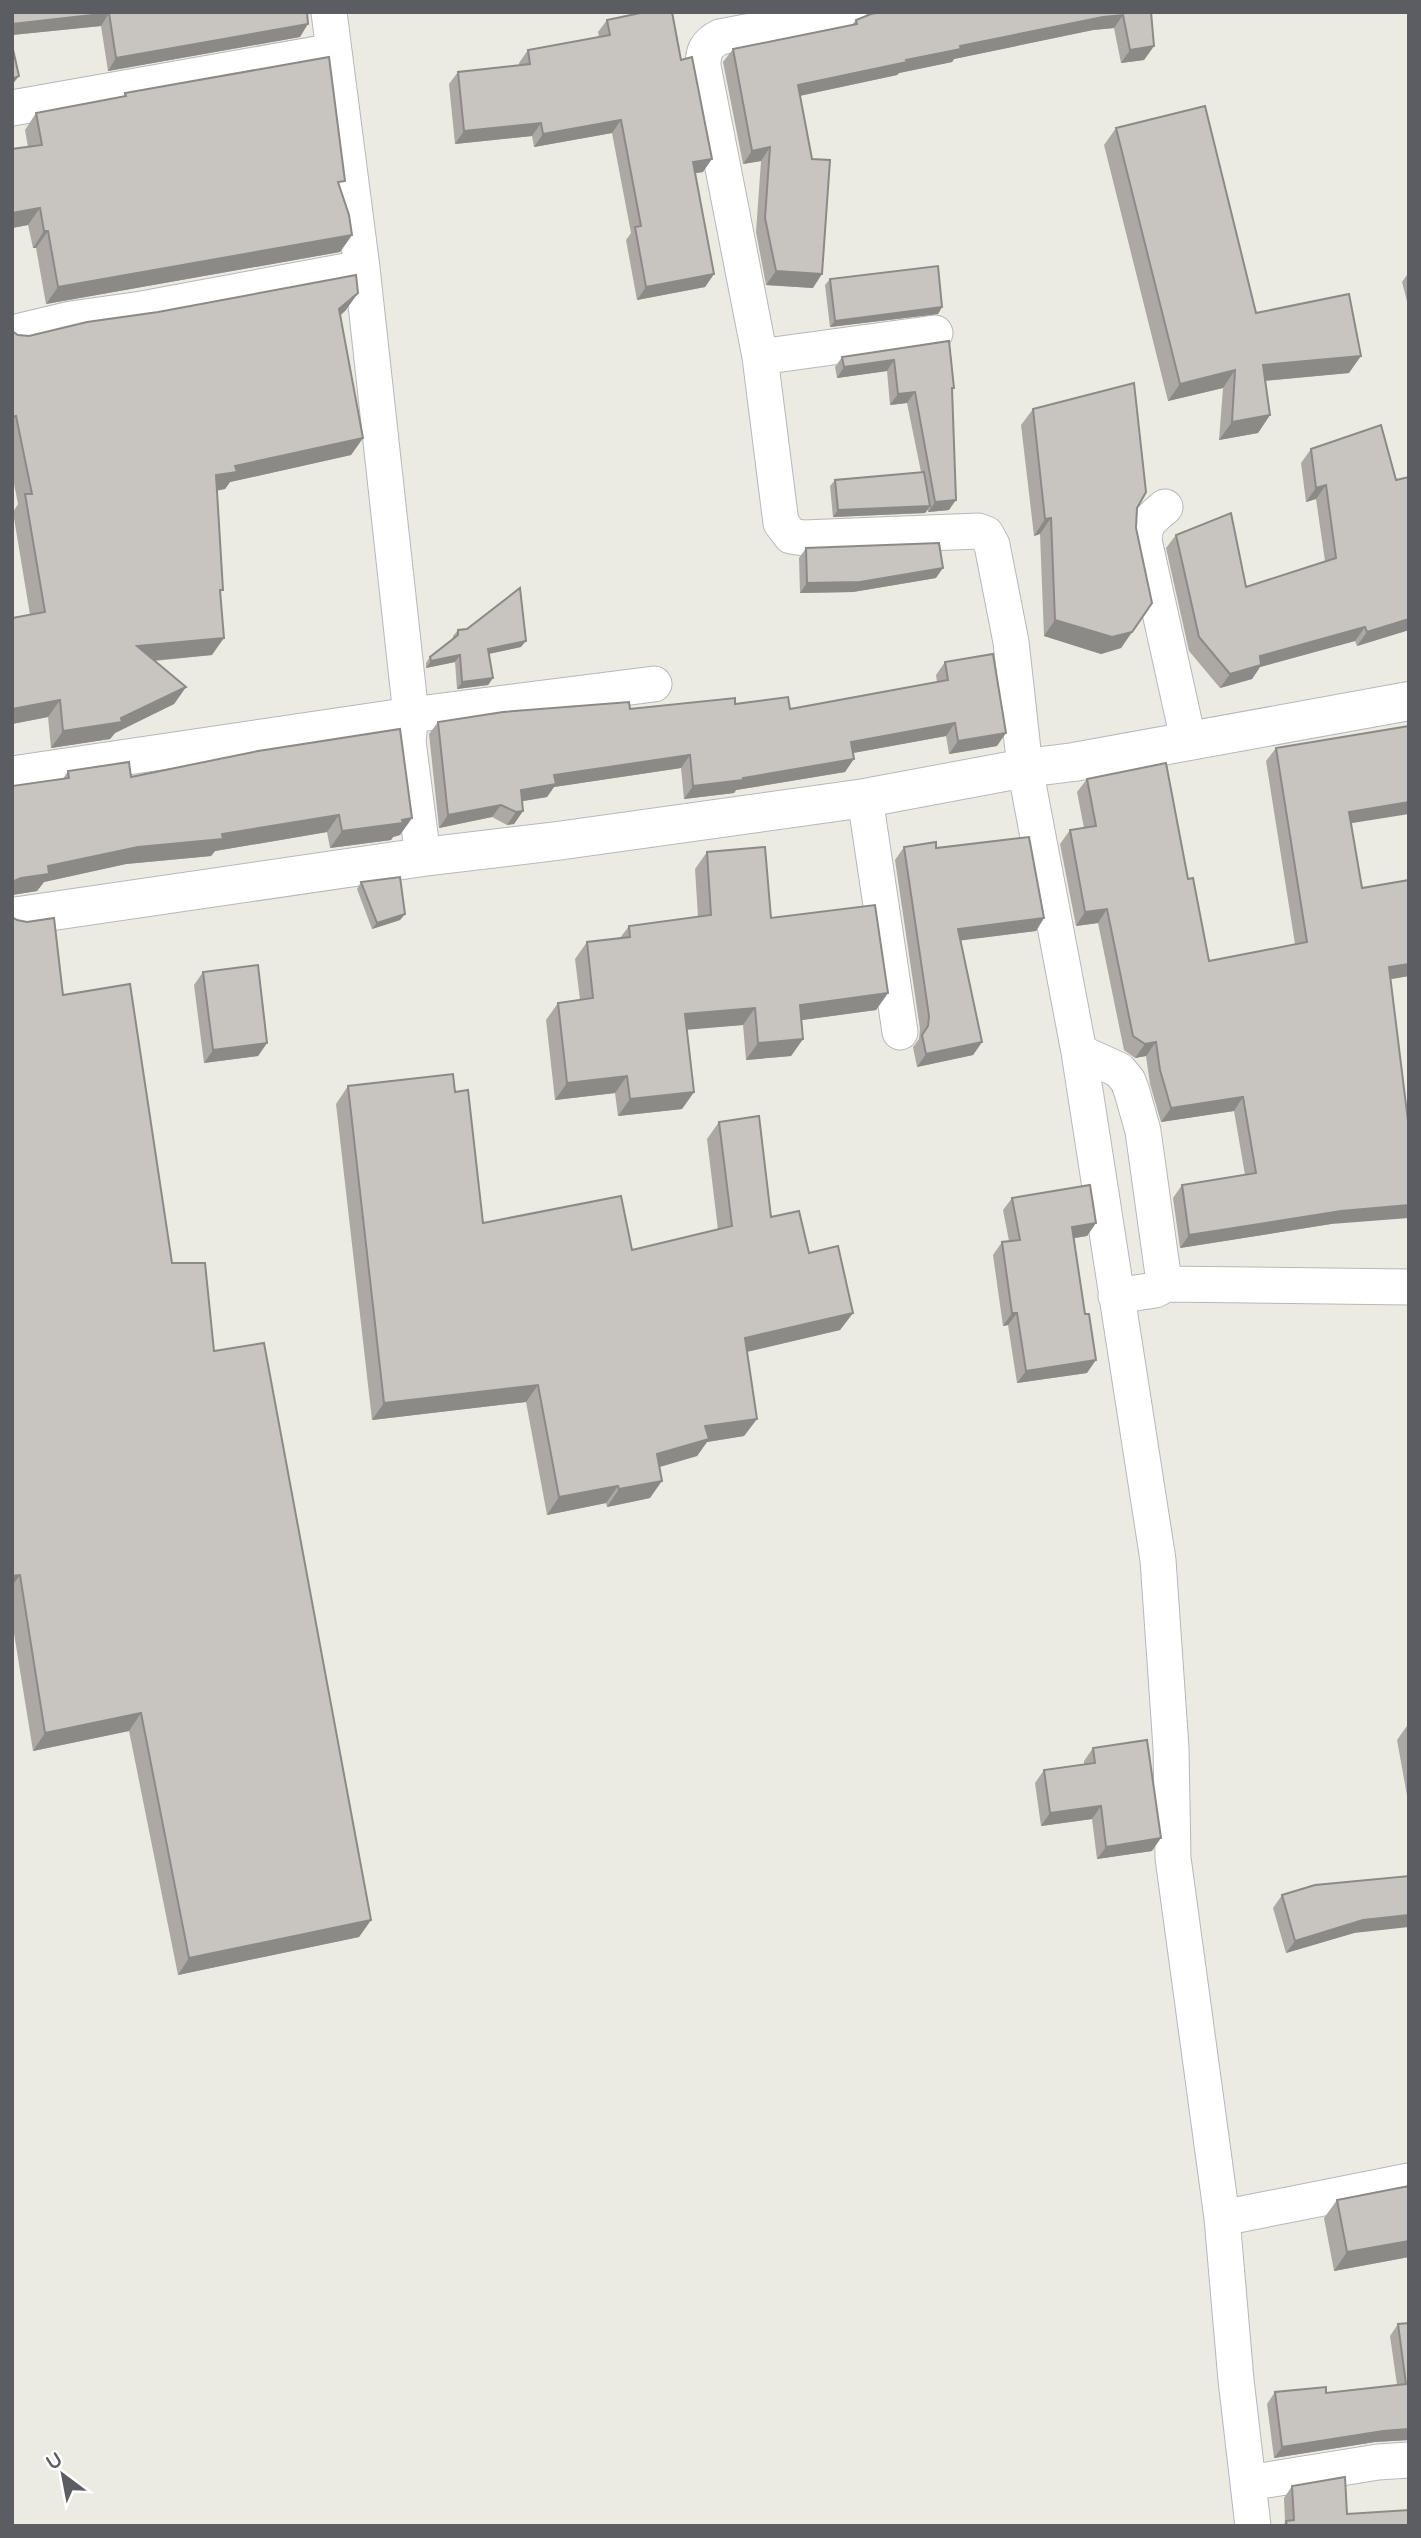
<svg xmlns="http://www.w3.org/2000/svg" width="1421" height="2538" viewBox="0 0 1421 2538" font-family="'Varela Round',sans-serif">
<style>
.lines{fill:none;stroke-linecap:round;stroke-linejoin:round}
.street-casing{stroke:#b5b7bc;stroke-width:37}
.secondary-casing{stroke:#b6b8be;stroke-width:40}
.street{stroke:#fff;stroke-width:35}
.secondary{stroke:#fff;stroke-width:38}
.wall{fill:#aca9a5}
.shaded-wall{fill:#8c8a86}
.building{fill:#c8c5c0;stroke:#8c8a86;stroke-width:2}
</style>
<rect width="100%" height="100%" fill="#ecebe2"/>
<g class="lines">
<g class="street-casing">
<path id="street" d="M 329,12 L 362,268 L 411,715 L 408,741 L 423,857
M 849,12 L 720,37 C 706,44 703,52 703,66 L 760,357 L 781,523 L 791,536 L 804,538 L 978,531 L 986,534 L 992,545 L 1011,642 L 1025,768 L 1079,1052 L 1158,1560 L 1171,1748 L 1173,1858 L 1222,2218 L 1236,2380 L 1253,2526
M 12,108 L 334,51
M 12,333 L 71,319 L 142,309 L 362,268
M 760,357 L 935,333
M 1165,507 C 1153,517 1144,523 1144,540 L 1184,721 L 1186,742
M 12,774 L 411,715 L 654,684
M 865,798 L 900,1032
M 1079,1052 L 1119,1070 L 1128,1081 L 1132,1092 L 1143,1131 L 1164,1282 L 1163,1286 L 1155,1290 L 1116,1296
M 1164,1284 L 1409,1287
M 1222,2218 L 1409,2181
M 1248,2483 L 1378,2462 L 1409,2460"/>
</g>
<g class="secondary-casing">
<path id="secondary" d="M 12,917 L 423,857 L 557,841 L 865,798 L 1025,768 L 1074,762 L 1409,701"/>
</g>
<use href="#street" class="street"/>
<use href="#secondary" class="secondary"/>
</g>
<path class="wall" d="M 12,12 L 307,12 L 300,37 L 108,71 L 101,26 L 12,35 Z
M 1151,12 L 1154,46 L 1144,60 L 1121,63 L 1114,28 L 1093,30 L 954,59 L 952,62 L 899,73 L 897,75 L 800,96 L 813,288 L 766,285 L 756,232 L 761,161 L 743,164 L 723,62 L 733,49 L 852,25 L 856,20 Z
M 607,20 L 703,172 L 695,173 L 714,274 L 705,287 L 637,300 L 626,240 L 631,233 L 612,133 L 534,147 L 532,136 L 455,144 L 449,84 L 458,72 L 519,65 L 519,63 L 528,50 L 599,37 L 598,32 Z
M 125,93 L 340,188 L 352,235 L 340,252 L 46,304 L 36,248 L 33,248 L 28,225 L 12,228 L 12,149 L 28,147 L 25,130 L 36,113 L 123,97 Z
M 1116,128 L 1256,313 L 1349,373 L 1265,381 L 1270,415 L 1258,433 L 1219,440 L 1223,388 L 1168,401 L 1104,145 Z
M 1409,272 L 1409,309 L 1402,282 Z
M 830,279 L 942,307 L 938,314 L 830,327 L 825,285 Z
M 346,310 L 340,316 L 363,438 L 351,455 L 230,482 L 225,489 L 217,491 L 220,594 L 212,655 L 155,661 L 186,687 L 174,704 L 115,733 L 110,739 L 51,748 L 48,717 L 12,724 L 12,618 L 30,615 L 13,512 L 18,504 L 12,474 L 12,331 L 18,335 L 29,336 Z
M 949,341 L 952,390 L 949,510 L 928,512 L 928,510 L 925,513 L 833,517 L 830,486 L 835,480 L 921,472 L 907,403 L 890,405 L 887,371 L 837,378 L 835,367 L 842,357 Z
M 1033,409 L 1137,508 L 1136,528 L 1152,603 L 1121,648 L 1101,654 L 1044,636 L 1040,534 L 1034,536 L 1021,425 Z
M 1311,449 L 1409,630 L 1357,646 L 1355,641 L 1260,667 L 1252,679 L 1220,688 L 1189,651 L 1166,548 L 1176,535 L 1246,587 L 1325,561 L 1316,499 L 1306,502 L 1301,463 Z
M 806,548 L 936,578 L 853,592 L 800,593 L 799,558 Z
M 458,630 L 521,647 L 489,654 L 493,678 L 488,685 L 457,689 L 455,662 L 426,668 L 426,663 L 430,657 L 453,639 L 453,636 Z
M 945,662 L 997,746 L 949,754 L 946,736 L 853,753 L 845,772 L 736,790 L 734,793 L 684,799 L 681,768 L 554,787 L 547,797 L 522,801 L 523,811 L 514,824 L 507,825 L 492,817 L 439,828 L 429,734 L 438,722 L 630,709 L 735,704 L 790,709 L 937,682 L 936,675 Z
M 1276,748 L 1351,823 L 1362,888 L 1409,976 L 1391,979 L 1331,1224 L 1180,1248 L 1173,1198 L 1182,1185 L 1245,1175 L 1234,1111 L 1161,1122 L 1150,1084 L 1146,1056 L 1135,1058 L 1124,1050 L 1098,923 L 1076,926 L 1060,844 L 1070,830 L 1084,828 L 1077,792 L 1087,779 L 1188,879 L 1209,961 L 1295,944 L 1266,761 Z
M 68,771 L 131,777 L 412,818 L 400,835 L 393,837 L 391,840 L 330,848 L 327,832 L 215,851 L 211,856 L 126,864 L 44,882 L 37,891 L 12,895 L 12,786 L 63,779 Z
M 904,847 L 936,848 L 1044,918 L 1036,931 L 960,940 L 982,1042 L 973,1055 L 917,1067 L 913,1047 L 919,1039 L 920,1029 L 895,860 Z
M 707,852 L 771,918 L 888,993 L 876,1010 L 801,1020 L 803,1039 L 791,1056 L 746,1060 L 743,1025 L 687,1029 L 694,1092 L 682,1109 L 618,1116 L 615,1093 L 555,1100 L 546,1020 L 558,1003 L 580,1000 L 575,959 L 587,942 L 620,938 L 629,926 L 698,917 L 695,869 Z
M 361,882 L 405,914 L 400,920 L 372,929 L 357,889 Z
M 12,917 L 63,995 L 172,1263 L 214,1351 L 371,1920 L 359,1937 L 178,1975 L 129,1731 L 33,1751 L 12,1621 Z
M 203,972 L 267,1043 L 258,1056 L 204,1063 L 194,985 Z
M 348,1086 L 455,1092 L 483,1223 L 632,1250 L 718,1230 L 707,1139 L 719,1122 L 771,1217 L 809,1253 L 853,1313 L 840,1330 L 747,1352 L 757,1419 L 744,1436 L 707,1442 L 697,1456 L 660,1467 L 650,1498 L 607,1507 L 606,1503 L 547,1515 L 526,1402 L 372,1420 L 336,1104 Z
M 1012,1198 L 1096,1223 L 1087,1236 L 1074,1238 L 1087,1373 L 1017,1383 L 1008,1325 L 1003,1326 L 993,1255 L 1002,1242 L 1009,1241 L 1003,1210 Z
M 1409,1723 L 1409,1801 L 1408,1801 L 1397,1740 Z
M 1093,1748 L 1152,1851 L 1097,1859 L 1092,1819 L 1041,1826 L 1035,1783 L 1044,1770 L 1084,1764 L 1084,1761 Z
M 1282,1895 L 1354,1933 L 1286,1953 L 1273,1908 Z
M 1409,2186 L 1409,2257 L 1334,2271 L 1324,2218 L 1337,2200 Z
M 1409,2323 L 1409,2440 L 1375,2442 L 1274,2458 L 1267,2404 L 1275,2392 L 1326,2393 L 1397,2385 L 1390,2336 L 1398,2324 Z
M 1292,2486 L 1347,2514 L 1409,2526 L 1283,2526 L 1285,2522 L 1284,2498 Z"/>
<path class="shaded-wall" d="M 109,13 L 101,26 L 12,35 L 12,24 Z
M 1123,15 L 1114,28 L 1093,30 L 954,59 L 952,62 L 899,73 L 897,75 L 789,98 L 798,85 L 960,46 L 1103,17 Z
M 308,24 L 300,37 L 108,71 L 116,58 Z
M 1154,46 L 1144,60 L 1121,63 L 1130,50 Z
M 19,76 L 12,85 L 12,79 Z
M 621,120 L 612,133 L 534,147 L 543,134 Z
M 541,123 L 532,136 L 455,144 L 464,131 Z
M 770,147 L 761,161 L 743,164 L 752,151 Z
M 712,159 L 703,172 L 684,175 L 693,162 Z
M 40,208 L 28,225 L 12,228 L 12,213 Z
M 44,231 L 48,231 L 36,248 L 33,248 Z
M 352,235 L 340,252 L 46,304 L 58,287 Z
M 776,271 L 822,274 L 813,288 L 766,285 Z
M 714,274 L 705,287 L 637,300 L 646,287 Z
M 358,293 L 346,310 L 327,326 L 339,309 Z
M 942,307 L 938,314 L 830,327 L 835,321 Z
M 1361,356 L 1349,373 L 1251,382 L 1263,365 Z
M 894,360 L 887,371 L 837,378 L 844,367 Z
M 1235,370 L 1223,388 L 1168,401 L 1180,384 Z
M 915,392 L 907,403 L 890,405 L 898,394 Z
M 1270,415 L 1258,433 L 1219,440 L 1232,422 Z
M 363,438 L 351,455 L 230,482 L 225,489 L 204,492 L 216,475 L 235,466 Z
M 1326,485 L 1316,499 L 1306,502 L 1316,488 Z
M 956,500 L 949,510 L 928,512 L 935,502 Z
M 930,506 L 925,513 L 833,517 L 838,510 Z
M 1051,518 L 1040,534 L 1034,536 L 1045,519 Z
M 943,568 L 936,578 L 853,592 L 800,593 L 807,583 Z
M 1409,619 L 1409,630 L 1357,646 L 1367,632 Z
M 1055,620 L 1132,632 L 1121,648 L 1101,654 L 1044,636 Z
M 1365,627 L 1355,641 L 1260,667 L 1252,679 L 1220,688 L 1230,674 L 1260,656 Z
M 224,638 L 212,655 L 125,663 L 137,646 Z
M 526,641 L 521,647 L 483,655 L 488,649 Z
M 460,655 L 455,662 L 426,668 L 431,661 Z
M 493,678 L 488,685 L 457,689 L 462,682 Z
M 186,687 L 174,704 L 115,733 L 110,739 L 51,748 L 63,731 L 121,718 Z
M 60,700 L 48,717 L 12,724 L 12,709 Z
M 955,723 L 946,736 L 842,755 L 851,742 Z
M 1006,733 L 997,746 L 949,754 L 958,741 Z
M 690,755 L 681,768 L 554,787 L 547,797 L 512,803 L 521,790 L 554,775 Z
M 854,759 L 845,772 L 736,790 L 734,793 L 684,799 L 693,786 Z
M 1409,802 L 1409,814 L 1340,825 L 1349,812 Z
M 501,805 L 492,817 L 439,828 L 448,815 Z
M 523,811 L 514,824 L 507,825 L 516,812 Z
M 339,815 L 327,832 L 215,851 L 211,856 L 126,864 L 44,882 L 37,891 L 12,895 L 12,882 L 48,866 L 138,847 Z
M 412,818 L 400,835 L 393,837 L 391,840 L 330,848 L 342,831 Z
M 1107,909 L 1098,923 L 1076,926 L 1085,912 Z
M 405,914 L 400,920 L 372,929 L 377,923 Z
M 1044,918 L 1036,931 L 949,942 L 958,929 Z
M 1409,964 L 1409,976 L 1380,981 L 1389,967 Z
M 888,993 L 876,1010 L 788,1022 L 800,1005 Z
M 755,1008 L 743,1025 L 673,1031 L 685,1014 Z
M 803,1039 L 791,1056 L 746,1060 L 758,1043 Z
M 982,1042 L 973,1055 L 917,1067 L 926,1054 Z
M 1156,1042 L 1146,1056 L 1135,1058 L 1145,1044 Z
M 267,1043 L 258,1056 L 204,1063 L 213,1050 Z
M 627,1076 L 615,1093 L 555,1100 L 567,1083 Z
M 694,1092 L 682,1109 L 618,1116 L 630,1099 Z
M 1243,1097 L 1234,1111 L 1161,1122 L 1171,1108 Z
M 1409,1205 L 1409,1218 L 1331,1224 L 1180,1248 L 1189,1235 L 1341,1211 Z
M 1096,1223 L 1087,1236 L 1063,1240 L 1072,1227 Z
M 853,1313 L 840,1330 L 733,1355 L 745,1338 Z
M 1012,1313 L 1017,1313 L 1008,1325 L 1003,1326 Z
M 1096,1360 L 1087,1373 L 1017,1383 L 1026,1371 Z
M 538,1385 L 526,1402 L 372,1420 L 384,1403 Z
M 757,1419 L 744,1436 L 707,1442 L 697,1456 L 645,1471 L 657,1454 L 705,1426 Z
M 662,1481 L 650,1498 L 607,1507 L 619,1489 Z
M 618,1486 L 606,1503 L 547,1515 L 559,1497 Z
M 20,1575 L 12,1586 L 12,1576 Z
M 141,1713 L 129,1731 L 33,1751 L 45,1733 Z
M 1101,1806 L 1092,1819 L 1041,1826 L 1050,1813 Z
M 1161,1838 L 1152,1851 L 1097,1859 L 1106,1847 Z
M 1409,1915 L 1409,1927 L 1354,1933 L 1286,1953 L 1295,1941 L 1363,1920 Z
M 371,1920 L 359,1937 L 178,1975 L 189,1958 Z
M 1409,2241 L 1409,2257 L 1334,2271 L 1347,2252 Z
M 1409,2429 L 1409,2440 L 1375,2442 L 1274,2458 L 1282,2447 L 1383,2431 Z"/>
<path class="building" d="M 12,12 L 307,12 L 308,24 L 116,58 L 109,13 L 12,24 Z
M 645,12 L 672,12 L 681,60 L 692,57 L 712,159 L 693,162 L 714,274 L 646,287 L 635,227 L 641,226 L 621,120 L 543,134 L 541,123 L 464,131 L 458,72 L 530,64 L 528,50 L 610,35 L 607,20 Z
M 881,12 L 1151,12 L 1154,46 L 1130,50 L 1123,15 L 1103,17 L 960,46 L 961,49 L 906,60 L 907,62 L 798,85 L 812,159 L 830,160 L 822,274 L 776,271 L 765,218 L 770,147 L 752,151 L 733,49 L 857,24 L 856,20 L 871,14 Z
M 12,45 L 19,76 L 12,79 Z
M 329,57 L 345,181 L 338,182 L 349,215 L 352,235 L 58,287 L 48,231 L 44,231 L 40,208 L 12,213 L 12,149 L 42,145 L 36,113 L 126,96 L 125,93 Z
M 1205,106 L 1256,313 L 1349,294 L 1361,356 L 1263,365 L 1270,415 L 1232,422 L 1235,370 L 1180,384 L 1116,128 Z
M 938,266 L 942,307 L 835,321 L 830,279 Z
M 356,275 L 358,293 L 339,309 L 363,438 L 235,466 L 237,472 L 216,475 L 223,590 L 220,590 L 224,638 L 137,646 L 186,687 L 121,718 L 122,722 L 63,731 L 60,700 L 12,709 L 12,618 L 45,612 L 25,494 L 32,494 L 16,416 L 12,417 L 12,331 L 18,335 L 29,336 L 87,322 L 158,312 Z
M 949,341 L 954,388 L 952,388 L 956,500 L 935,502 L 915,392 L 898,394 L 894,360 L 844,367 L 842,357 Z
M 1134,383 L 1146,492 L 1137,508 L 1136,528 L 1152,603 L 1132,632 L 1112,637 L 1055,620 L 1051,518 L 1045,519 L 1033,409 Z
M 1381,425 L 1396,480 L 1409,477 L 1409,619 L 1367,632 L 1365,627 L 1260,656 L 1261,665 L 1230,674 L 1199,637 L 1176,535 L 1231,513 L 1246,587 L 1336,558 L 1326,485 L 1316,488 L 1311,449 Z
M 924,472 L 930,506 L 838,510 L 835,480 Z
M 939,543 L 943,568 L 860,582 L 807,583 L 806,548 Z
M 520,588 L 526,641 L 488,649 L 493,678 L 462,682 L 460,655 L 431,661 L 430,657 L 458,635 L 458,630 L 467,629 Z
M 993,654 L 1006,733 L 958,741 L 955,723 L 851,742 L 854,759 L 743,778 L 743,780 L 693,786 L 690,755 L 554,775 L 556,784 L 521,790 L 523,811 L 516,812 L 501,805 L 448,815 L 438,722 L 503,712 L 629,702 L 630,709 L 735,698 L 735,704 L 788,697 L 790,709 L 948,680 L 945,662 Z
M 1409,726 L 1409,802 L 1349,812 L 1362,888 L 1409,880 L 1409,964 L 1389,967 L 1409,1129 L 1409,1205 L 1341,1211 L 1189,1235 L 1182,1185 L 1256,1173 L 1243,1097 L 1171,1108 L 1160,1070 L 1156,1042 L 1145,1044 L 1133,1036 L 1107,909 L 1085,912 L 1070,830 L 1096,826 L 1087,779 L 1166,763 L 1188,879 L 1193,878 L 1209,961 L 1307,942 L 1276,748 Z
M 400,729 L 412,818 L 402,820 L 403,823 L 342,831 L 339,815 L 222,834 L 223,839 L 138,847 L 48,866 L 49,874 L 21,878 L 12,882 L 12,786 L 69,778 L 68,771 L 129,762 L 131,777 L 258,751 Z
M 1029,837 L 1044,918 L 958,929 L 982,1042 L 926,1054 L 922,1035 L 928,1026 L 929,1016 L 904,847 L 936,842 L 936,848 Z
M 765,847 L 771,918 L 875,905 L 888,993 L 800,1005 L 803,1039 L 758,1043 L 755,1008 L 685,1014 L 694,1092 L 630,1099 L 627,1076 L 567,1083 L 558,1003 L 593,998 L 587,942 L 630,937 L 629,926 L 711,915 L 707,852 Z
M 400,877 L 405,914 L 377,923 L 361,882 Z
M 12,917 L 17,920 L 27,922 L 54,918 L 63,995 L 130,984 L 172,1263 L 205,1263 L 214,1351 L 264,1343 L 371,1920 L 189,1958 L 141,1713 L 45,1733 L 20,1575 L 12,1576 Z
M 258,965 L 267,1043 L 213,1050 L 203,972 Z
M 453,1074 L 455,1092 L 468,1090 L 483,1223 L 621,1196 L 632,1250 L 732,1226 L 719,1122 L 759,1116 L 771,1217 L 799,1211 L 809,1253 L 838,1246 L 853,1313 L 745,1338 L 757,1419 L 705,1426 L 709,1439 L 657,1454 L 662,1481 L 619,1489 L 618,1486 L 559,1497 L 538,1385 L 384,1403 L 348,1086 Z
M 1090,1185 L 1096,1223 L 1072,1227 L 1085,1314 L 1089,1314 L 1096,1360 L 1026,1371 L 1017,1313 L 1012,1313 L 1002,1242 L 1020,1240 L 1012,1198 Z
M 1147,1740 L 1161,1838 L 1106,1847 L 1101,1806 L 1050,1813 L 1044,1770 L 1095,1763 L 1093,1748 Z
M 1409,1876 L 1409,1915 L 1363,1920 L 1295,1941 L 1282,1895 L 1315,1885 Z
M 1409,2186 L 1409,2241 L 1347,2252 L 1337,2200 Z
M 1409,2323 L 1409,2429 L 1383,2431 L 1282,2447 L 1275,2392 L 1326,2387 L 1326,2393 L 1406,2384 L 1398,2324 Z
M 1345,2477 L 1347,2514 L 1409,2510 L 1409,2526 L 1287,2526 L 1286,2521 L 1294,2520 L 1292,2486 Z"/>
<rect width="1421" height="2538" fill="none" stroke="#5b5d62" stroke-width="28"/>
<g transform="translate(63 2475) rotate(328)" stroke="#ffffff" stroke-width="5" paint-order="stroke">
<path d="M0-5L12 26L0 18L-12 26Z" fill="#5b5d62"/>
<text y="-10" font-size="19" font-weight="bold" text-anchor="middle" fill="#5b5d62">U</text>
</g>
</svg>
